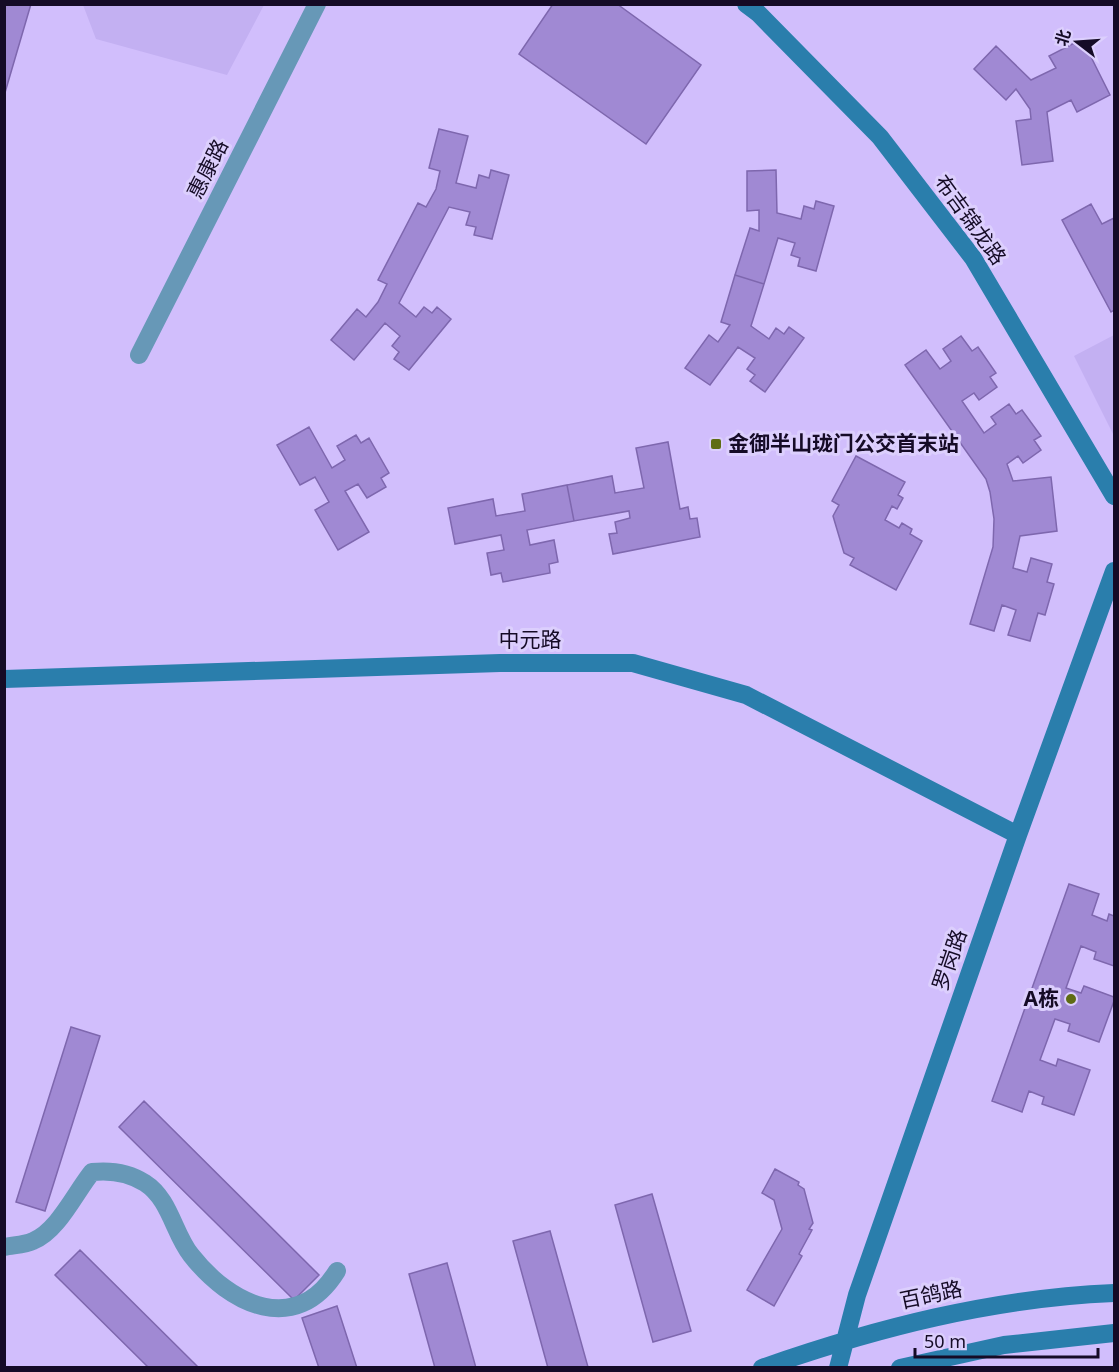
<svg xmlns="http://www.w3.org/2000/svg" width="1119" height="1372" viewBox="0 0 1119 1372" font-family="'Noto Sans','Noto Sans SC',sans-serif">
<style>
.built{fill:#c3b0f2}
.building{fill:#a089d3;stroke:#7e67ae;stroke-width:1.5}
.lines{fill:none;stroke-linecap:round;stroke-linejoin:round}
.street{stroke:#6798b7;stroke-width:18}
.secondary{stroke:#2a7eac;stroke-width:18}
.poi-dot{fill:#5f6c14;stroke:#dccffd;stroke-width:2}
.labels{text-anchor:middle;stroke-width:6;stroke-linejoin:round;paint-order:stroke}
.street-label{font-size:21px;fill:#150b26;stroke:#dccffd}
.poi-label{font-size:21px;font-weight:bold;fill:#150b26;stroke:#dccffd;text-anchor:start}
</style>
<rect width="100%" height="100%" fill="#d1befc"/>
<path class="built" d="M 83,5 L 83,4 L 264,5 L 227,75 L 96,39 Z
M 1114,335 L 1114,436 L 1074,356 Z"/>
<path class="building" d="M 4,4 L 31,4 L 4,96 Z
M 553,4 L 617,4 L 701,65 L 646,144 L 519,54 Z
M 1082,39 L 1110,95 L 1077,112 L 1071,100 L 1047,112 L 1053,161 L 1022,165 L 1016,121 L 1031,119 L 1030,109 L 1016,89 L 1006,100 L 974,69 L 996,46 L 1031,80 L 1056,68 L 1049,56 Z
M 439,129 L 468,136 L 456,183 L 476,188 L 479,175 L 489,178 L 491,170 L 509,175 L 492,239 L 474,235 L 476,227 L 466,225 L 470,212 L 449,207 L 399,303 L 416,317 L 424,307 L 432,313 L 437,307 L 451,319 L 409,370 L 394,359 L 399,352 L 392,346 L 400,336 L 385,323 L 354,360 L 331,340 L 357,309 L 366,317 L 378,302 L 387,284 L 378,280 L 418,203 L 426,207 L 436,189 L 440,171 L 429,168 Z
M 776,170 L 777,213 L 801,219 L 804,206 L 814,209 L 816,201 L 834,206 L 816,271 L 798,266 L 800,258 L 791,255 L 795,243 L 778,238 L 764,284 L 735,275 L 750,228 L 759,231 L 759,210 L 747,211 L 747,171 Z
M 1091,204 L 1102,224 L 1114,218 L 1114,310 L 1111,312 L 1062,220 Z
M 735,275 L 764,284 L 751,326 L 769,339 L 776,328 L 784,334 L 789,327 L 804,338 L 765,392 L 750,381 L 755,375 L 747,369 L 755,358 L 738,347 L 710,385 L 685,368 L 709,335 L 718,342 L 730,325 L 721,322 Z
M 961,336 L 972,351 L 978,347 L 996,373 L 990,377 L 997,387 L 979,400 L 974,393 L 962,401 L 984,433 L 996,424 L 991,417 L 1009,404 L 1016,414 L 1022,410 L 1041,436 L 1034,440 L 1041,450 L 1023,463 L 1018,456 L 1007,464 L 1013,481 L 1051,477 L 1057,531 L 1020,536 L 1013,568 L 1027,572 L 1031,558 L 1052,564 L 1047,582 L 1054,584 L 1045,615 L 1038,613 L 1030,641 L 1008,635 L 1016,610 L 1002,605 L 994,631 L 970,624 L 993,547 L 994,519 L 990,492 L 986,479 L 905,365 L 926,350 L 940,369 L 951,361 L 943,349 Z
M 309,427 L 332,468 L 345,460 L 337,446 L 356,435 L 361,443 L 369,438 L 389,473 L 381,478 L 386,487 L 367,498 L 358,484 L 345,491 L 369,532 L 338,550 L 315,510 L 329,502 L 315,477 L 300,485 L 277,445 Z
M 668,442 L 680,509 L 688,507 L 690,519 L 697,518 L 700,537 L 613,554 L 609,534 L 617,533 L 615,522 L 630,518 L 629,511 L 574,521 L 567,485 L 612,476 L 615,493 L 644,488 L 636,448 Z
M 856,456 L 905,482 L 898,495 L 903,498 L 897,509 L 892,506 L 885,520 L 899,528 L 902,523 L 912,529 L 910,534 L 922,541 L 896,590 L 850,565 L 854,558 L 844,553 L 833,516 L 839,505 L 832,501 Z
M 567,485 L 574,521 L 527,530 L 530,545 L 554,540 L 558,562 L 549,564 L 550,573 L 503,582 L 501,573 L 491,575 L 487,553 L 504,550 L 501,535 L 455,544 L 448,508 L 493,499 L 496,516 L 525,511 L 522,494 Z
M 1069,884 L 1099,894 L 1092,915 L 1107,921 L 1109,914 L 1114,916 L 1114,966 L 1094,959 L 1096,952 L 1081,946 L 1066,988 L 1081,993 L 1084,986 L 1114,997 L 1114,1001 L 1099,1042 L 1068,1031 L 1070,1024 L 1055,1019 L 1040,1060 L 1056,1066 L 1058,1059 L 1090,1070 L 1074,1115 L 1042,1104 L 1044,1097 L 1029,1091 L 1022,1112 L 992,1101 Z
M 71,1027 L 100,1036 L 45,1211 L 16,1202 Z
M 144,1101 L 319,1275 L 294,1300 L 119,1127 Z
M 775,1169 L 799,1182 L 798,1185 L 804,1189 L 813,1223 L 809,1229 L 812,1230 L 799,1254 L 802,1256 L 774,1306 L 747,1290 L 782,1229 L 774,1200 L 762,1193 Z
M 652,1194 L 691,1331 L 653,1342 L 615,1205 Z
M 550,1231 L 588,1367 L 588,1368 L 548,1368 L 513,1241 Z
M 80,1250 L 199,1368 L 149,1368 L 55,1275 Z
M 447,1263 L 476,1368 L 435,1368 L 409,1274 Z
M 337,1306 L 357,1368 L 319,1368 L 302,1318 Z"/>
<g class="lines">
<path class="street" d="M 139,355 L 317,4
M 4,1247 C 13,1245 25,1245 33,1241 C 58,1231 75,1193 92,1172 C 111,1170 128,1172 145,1183 C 170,1199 174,1234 191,1255 C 230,1305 296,1337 337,1271"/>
<path class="secondary" d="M 746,4 L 758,13 L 880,137 L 973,258 L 1114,496
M 4,679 L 500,663 L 633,663 L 746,695 L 1018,835
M 762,1368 C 876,1328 993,1298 1114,1293
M 838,1368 L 857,1295 L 1018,835 L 1114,571
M 900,1368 L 1004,1345 L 1114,1333"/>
</g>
<g class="poi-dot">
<rect x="710" y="438" width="12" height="12" rx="3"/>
<circle cx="1071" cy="999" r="6"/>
</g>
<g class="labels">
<g class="street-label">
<text transform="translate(208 169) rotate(-63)" y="7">惠康路</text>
<text transform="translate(970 220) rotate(54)" y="7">布吉锦龙路</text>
<text x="530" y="647">中元路</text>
<text transform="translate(950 960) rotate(-71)" y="7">罗岗路</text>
<text transform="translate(931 1295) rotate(-12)" y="7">百鸽路</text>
</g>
<g class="poi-label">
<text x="728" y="451">金御半山珑门公交首末站</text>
<text x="1059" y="1006" text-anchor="end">A栋</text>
</g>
</g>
<rect width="1119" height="1372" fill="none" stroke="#150b26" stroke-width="12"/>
<g transform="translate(1077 42) rotate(287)" stroke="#dccffd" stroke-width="4.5" paint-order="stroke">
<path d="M0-4.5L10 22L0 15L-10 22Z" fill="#150b26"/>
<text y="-9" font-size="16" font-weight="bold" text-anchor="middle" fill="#150b26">北</text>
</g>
<path d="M915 1348v9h183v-9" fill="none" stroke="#150b26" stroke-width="3"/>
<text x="924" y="1348" font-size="18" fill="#150b26" stroke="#dccffd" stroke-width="4.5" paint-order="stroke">50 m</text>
</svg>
